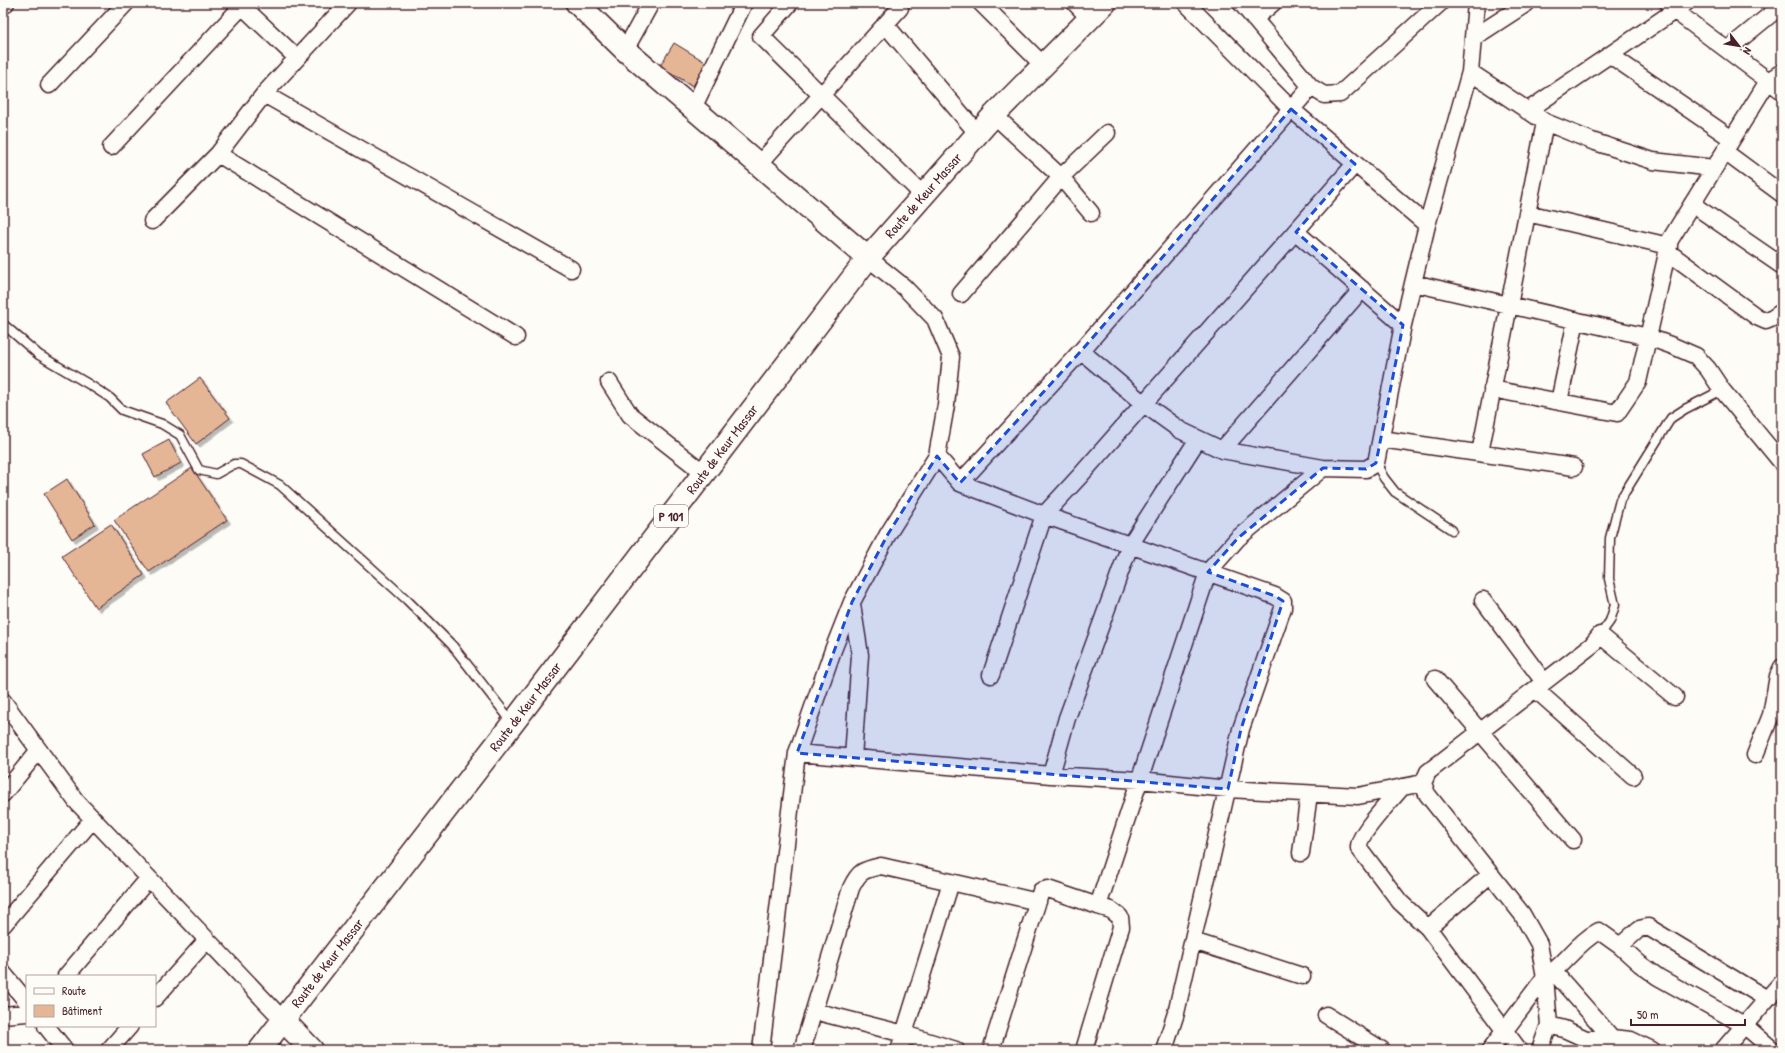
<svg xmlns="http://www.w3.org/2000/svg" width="1785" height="1053" viewBox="0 0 1785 1053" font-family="'Patrick Hand',sans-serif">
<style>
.building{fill:#e5b696;stroke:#4a1f2b;filter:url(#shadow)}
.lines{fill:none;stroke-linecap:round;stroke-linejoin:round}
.lane-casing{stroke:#4a1f2b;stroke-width:11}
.street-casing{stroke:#4a1f2b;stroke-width:19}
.secondary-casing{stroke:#4a1f2b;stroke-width:25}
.primary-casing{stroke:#4a1f2b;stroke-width:25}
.lane{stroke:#fdfcf7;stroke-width:8}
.street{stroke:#fdfcf7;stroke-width:16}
.secondary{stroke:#fdfcf7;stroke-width:22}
.primary{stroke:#fdfcf7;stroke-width:22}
.marked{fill:#1d4ed8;fill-opacity:0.2;stroke:#1d4ed8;stroke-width:3;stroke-dasharray:8 5;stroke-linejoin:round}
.labels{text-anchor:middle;stroke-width:4;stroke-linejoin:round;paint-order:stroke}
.shield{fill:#fdfcf7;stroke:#806168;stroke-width:1}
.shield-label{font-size:13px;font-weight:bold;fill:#4a1f2b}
.street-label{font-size:14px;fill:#4a1f2b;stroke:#fdfcf7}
</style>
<defs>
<filter id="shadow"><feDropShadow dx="3.5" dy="3.5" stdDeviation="0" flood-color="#0004"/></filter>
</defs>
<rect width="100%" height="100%" fill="#fdfcf7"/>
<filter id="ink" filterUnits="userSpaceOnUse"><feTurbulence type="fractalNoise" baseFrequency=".025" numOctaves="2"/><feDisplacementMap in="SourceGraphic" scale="8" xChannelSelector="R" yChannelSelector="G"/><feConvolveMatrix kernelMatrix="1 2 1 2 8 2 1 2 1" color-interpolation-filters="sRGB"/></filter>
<g filter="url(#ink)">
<path class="building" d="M 674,43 L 707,63 L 693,86 L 660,66 Z
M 200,378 L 230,418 L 196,444 L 166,403 Z
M 169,440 L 181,463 L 155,477 L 143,454 Z
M 192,468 L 227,520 L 149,572 L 114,520 Z
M 67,479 L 95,524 L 72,539 L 44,494 Z
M 111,524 L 144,575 L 96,608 L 62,556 Z"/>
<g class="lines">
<g class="lane-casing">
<path id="lane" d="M 3,324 L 39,355 L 90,385 L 110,398 L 122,410 L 162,424 L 180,435 L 199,470 L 216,474 L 234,464 L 241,464 L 280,485 L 407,600 L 452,645 L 512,722
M 1376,463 L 1384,478 L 1395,492 L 1452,530
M 1600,635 L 1610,621 L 1615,605 L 1609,579 L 1610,538 L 1620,500 L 1671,418 L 1685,409 L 1722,390"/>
</g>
<g class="street-casing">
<path id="street" d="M 239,3 L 297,58
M 790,3 L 761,36 L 923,195
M 981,3 L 1043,65
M 1075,3 L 1090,19
M 1186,3 L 1291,109 L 1427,225
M 1241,3 L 1311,87 L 1324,95 L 1340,94 L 1440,3
M 1668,3 L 1675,11 L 1782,91
M 3,6 L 6,3
M 1254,19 L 1273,3
M 885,24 L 978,134
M 1473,38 L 1527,3
M 625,50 L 651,3
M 1727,50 L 1782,5
M 1610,55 L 1732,139
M 1470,72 L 1545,122 L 1592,141 L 1653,161 L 1714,168
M 49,85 L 126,3
M 264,94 L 571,269
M 693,108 L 744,3
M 1527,111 L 1686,3
M 994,115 L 1061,177 L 1091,213
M 111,147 L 245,3
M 1725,152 L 1782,194
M 218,154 L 516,337
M 759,164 L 900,8
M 1692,204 L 1782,266
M 1527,213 L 1669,246
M 152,221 L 218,154 L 264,94 L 348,3
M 1296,232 L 1403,325
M 1668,252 L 1757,317 L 1766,321 L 1773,318 L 1782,312
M 868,258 L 904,287 L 935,319 L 951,357 L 946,405 L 937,456 L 960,483 L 1044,515 L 1275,596 L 1283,601 L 1283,608 L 1241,729 L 1176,1013 L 1164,1050
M 1413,283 L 1648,337 L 1673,346 L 1696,356 L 1708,369 L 1722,390 L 1782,463
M 961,294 L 1061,177 L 1107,133
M 1081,351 L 1144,404 L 1180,430 L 1222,450 L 1323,468 L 1366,469 L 1376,463 L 1403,325 L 1427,225 L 1470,72 L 1476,3
M 609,382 L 630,415 L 704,473
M 1492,389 L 1617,413 L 1638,382 L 1670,240 L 1768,81 L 1782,72
M 1559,402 L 1576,320
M 1381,439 L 1574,467
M 1222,450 L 1362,289
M 1480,453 L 1545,122
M 960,483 L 1081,351 L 1311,87
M 1483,600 L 1544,682
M 852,604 L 860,655 L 853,758
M 991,675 L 1044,515 L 1079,477 L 1355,164
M 1435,679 L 1573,840
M 1535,689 L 1633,776
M 3,701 L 76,801 L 283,1020
M 797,753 L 1051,775 L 1140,780 L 1228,789 L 1358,796 L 1423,783
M 1755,755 L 1771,715 L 1778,676 L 1782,667
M 1051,775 L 1067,718 L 1130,545 L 1198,439
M 1402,787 C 1393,799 1357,834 1359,848 L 1400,902 L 1428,928 L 1519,1050
M 3,794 L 39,750
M 1301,853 L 1309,794
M 3,925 L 93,819
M 1428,928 L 1491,874
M 1193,941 L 1302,976
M 1620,946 L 1639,929 L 1648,927 L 1767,999
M 1554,972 L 1612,1038
M 3,973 L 27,1002
M 66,976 L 149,878
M 155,998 L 207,940
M 814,1011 L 904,1034 L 956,1050
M 3,1015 L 27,1013
M 1326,1015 L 1382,1050
M 46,1026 L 65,1050
M 109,1050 L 130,1026
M 761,1050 L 797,753 L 833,650 L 852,602 L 888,534 L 937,456
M 802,1050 L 851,888 C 859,871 863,870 881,866 L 1038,902
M 899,1050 L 951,882
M 991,1050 L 1041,891 L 1048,889 L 1098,906
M 1084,1050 L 1121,927 L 1120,917 L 1111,910 L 1098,906 L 1208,572 L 1238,538 L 1323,468
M 1490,1050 L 1545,977 C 1565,965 1577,942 1599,931 L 1620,946 L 1640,964 L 1658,977 L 1744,1025 L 1773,1050
M 1540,1050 L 1549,1025
M 1652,1050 L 1631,1040 L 1612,1038 L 1586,1039 L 1564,1029 L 1549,1025 L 1545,977 L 1539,944 L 1522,914 L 1427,794 L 1423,783 L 1428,772 L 1592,645 L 1600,635 L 1675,697
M 1723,1050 L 1781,983"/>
</g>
<g class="secondary-casing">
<path id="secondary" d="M 577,3 L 625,50 L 868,258
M 283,1020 L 312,1050"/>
</g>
<g class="primary-casing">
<g id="primary">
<path id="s1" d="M 260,1050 L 513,723 L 868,258 L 994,115 L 1105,3"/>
</g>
</g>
<use href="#lane" class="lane"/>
<use href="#street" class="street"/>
<use href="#secondary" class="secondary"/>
<use href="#primary" class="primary"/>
</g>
</g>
<path class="marked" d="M 1291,109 L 1355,164 L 1296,232 L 1403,325 L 1376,463 L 1366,469 L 1323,468 L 1238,538 L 1208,572 L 1275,596 L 1283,601 L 1241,729 L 1228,789 L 797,753 L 852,602 L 888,534 L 937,456 L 960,483 L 1081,351 Z"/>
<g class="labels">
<rect class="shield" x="654" y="505" width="34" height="22" rx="3"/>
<g class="shield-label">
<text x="671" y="521">P 101</text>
</g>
<g class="street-label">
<text dy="5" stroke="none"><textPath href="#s1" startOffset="1082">Route de Keur Massar</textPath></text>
<text dy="5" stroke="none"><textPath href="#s1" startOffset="758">Route de Keur Massar</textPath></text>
<text dy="5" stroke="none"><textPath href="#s1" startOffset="434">Route de Keur Massar</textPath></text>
<text dy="5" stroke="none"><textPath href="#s1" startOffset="110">Route de Keur Massar</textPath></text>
</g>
</g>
<rect width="1785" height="1053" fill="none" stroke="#fdfcf7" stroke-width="16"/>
<rect x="8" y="8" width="1769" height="1037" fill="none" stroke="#4a1f2b" stroke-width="1.5" filter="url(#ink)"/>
<rect x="26" y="975" width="130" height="52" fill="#fdfcf7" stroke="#b5a4a5"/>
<rect x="34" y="988" width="20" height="6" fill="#fdfcf7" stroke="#b5a4a5"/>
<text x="62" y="995" font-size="12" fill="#4a1f2b">Route</text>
<rect x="34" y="1005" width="20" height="12" fill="#e5b696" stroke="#b5a4a5"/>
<text x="62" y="1015" font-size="12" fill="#4a1f2b">Bâtiment</text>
<g transform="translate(1739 46) rotate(121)" stroke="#fdfcf7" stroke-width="3" paint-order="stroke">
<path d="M0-3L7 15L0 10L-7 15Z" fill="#4a1f2b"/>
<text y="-6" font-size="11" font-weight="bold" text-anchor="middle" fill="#4a1f2b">N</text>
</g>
<path d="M1631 1019v6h114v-6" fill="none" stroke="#4a1f2b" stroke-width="2"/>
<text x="1637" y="1019" font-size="12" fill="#4a1f2b" stroke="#fdfcf7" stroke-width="3" paint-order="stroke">50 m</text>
</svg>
